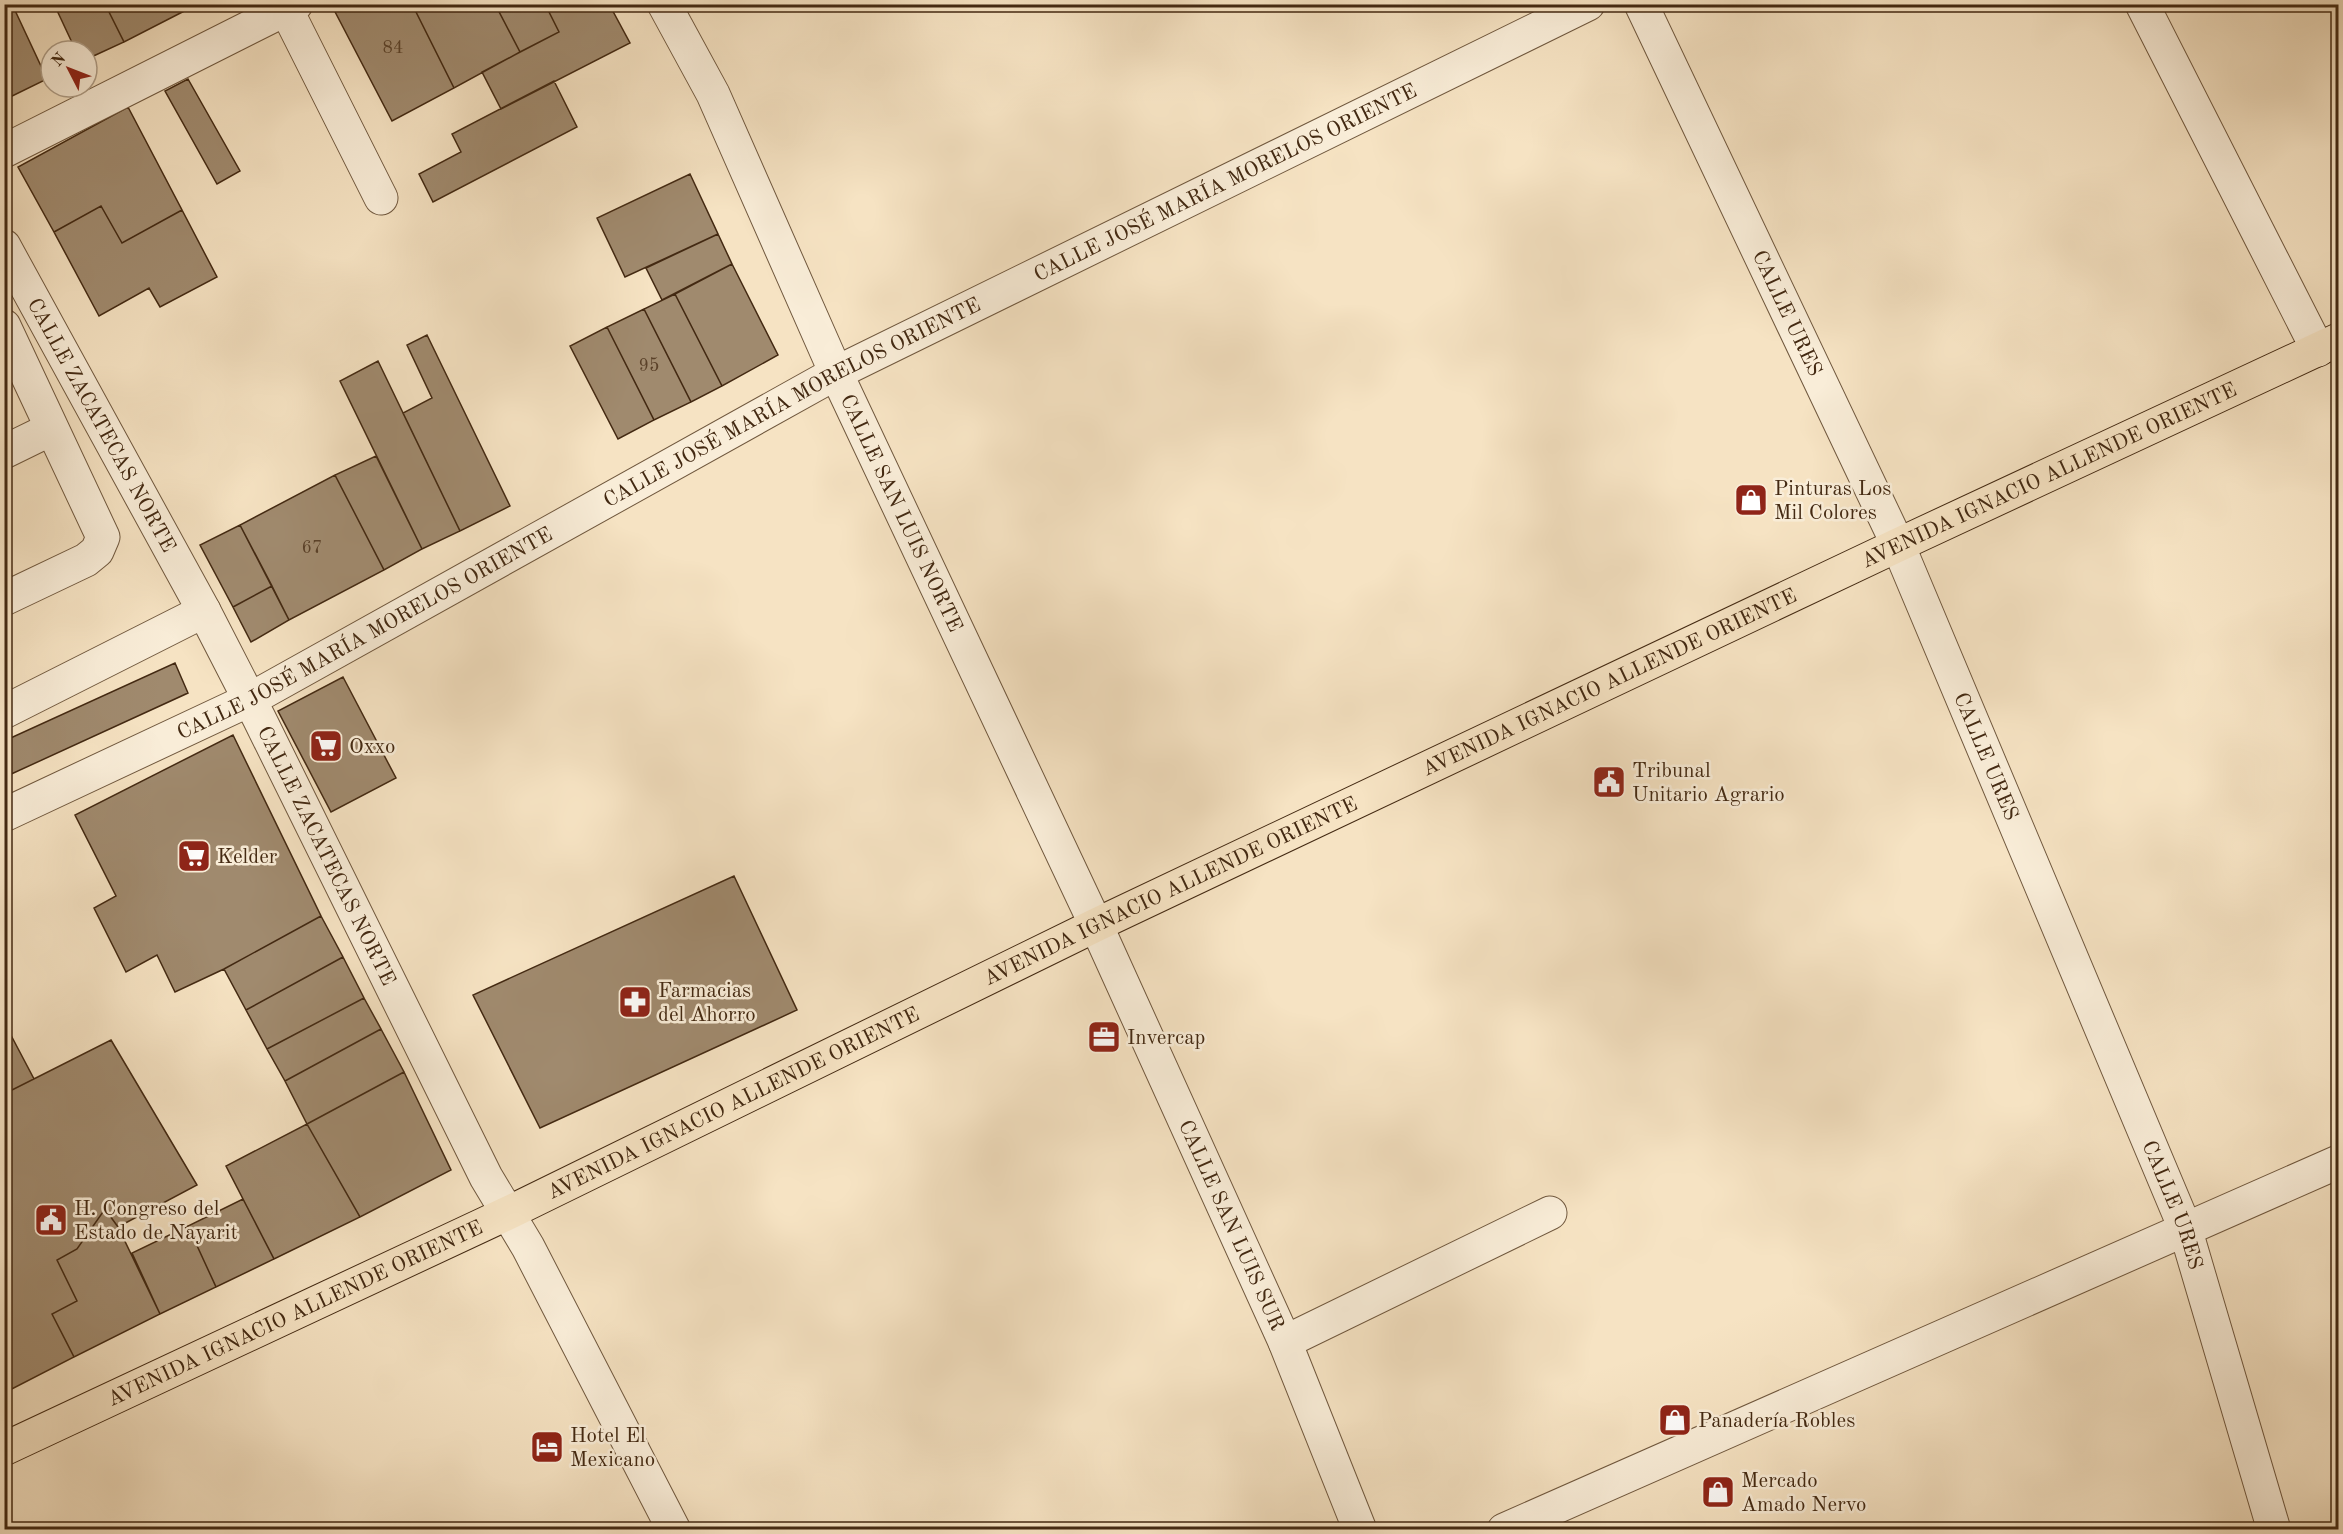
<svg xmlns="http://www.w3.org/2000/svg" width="2343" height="1534" viewBox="0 0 2343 1534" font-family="'Old Standard TT',serif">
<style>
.building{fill:#a08a6e;stroke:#432912;stroke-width:1.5}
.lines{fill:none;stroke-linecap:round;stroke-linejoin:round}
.minor-casing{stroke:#70583e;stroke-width:35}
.major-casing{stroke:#432912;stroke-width:35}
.minor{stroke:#f9edd8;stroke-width:33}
.major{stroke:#f6e3c3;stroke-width:33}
.labels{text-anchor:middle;stroke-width:5;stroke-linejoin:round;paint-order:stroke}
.number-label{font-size:18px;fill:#5a4129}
.street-label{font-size:21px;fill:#432912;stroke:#f9edd8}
.poi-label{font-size:21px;fill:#432912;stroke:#f9edd8;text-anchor:start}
</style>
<rect width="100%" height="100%" fill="#f6e3c3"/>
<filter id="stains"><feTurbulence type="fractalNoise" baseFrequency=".00333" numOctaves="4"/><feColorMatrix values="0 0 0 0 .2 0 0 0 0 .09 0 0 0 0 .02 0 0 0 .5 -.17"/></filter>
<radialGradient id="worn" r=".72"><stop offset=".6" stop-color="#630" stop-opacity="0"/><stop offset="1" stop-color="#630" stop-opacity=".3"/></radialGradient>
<path class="building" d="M 4,4 L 12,4 L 47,79 L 4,100 Z
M 54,4 L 105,4 L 124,42 L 87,59 L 87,51 L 76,51 Z
M 105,4 L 198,4 L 124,42 Z
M 335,4 L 412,4 L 454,88 L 392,121 L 332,6 Z
M 412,4 L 495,4 L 520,52 L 454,88 Z
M 495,4 L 545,4 L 559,32 L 520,52 Z
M 545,4 L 609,4 L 630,43 L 501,109 L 482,72 L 559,32 Z
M 188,79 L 240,171 L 217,184 L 165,91 Z
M 554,81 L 577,127 L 433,202 L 419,174 L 461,152 L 452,134 Z
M 128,107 L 182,210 L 122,243 L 101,206 L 54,232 L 18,167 Z
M 690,174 L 718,234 L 625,277 L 597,218 Z
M 101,206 L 122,243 L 182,210 L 217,277 L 160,307 L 149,288 L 99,316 L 54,232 Z
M 718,234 L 732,264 L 662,300 L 646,268 Z
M 732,264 L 778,355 L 722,386 L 675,294 Z
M 675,294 L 722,386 L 691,402 L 644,309 Z
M 644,309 L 691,402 L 654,420 L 607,327 Z
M 607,327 L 654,420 L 618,439 L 570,346 Z
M 427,335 L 510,506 L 460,531 L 403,413 L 432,398 L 407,345 Z
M 378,361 L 460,531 L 422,549 L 340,381 Z
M 376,456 L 422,549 L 384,570 L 335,475 Z
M 335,475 L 384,570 L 289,620 L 240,525 Z
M 240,525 L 272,586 L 233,607 L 200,545 Z
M 272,586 L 289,620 L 251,642 L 233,607 Z
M 175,663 L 188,693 L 7,776 L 4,770 L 4,741 Z
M 343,677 L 396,778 L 331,812 L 278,711 Z
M 233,735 L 321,916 L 224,969 L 175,992 L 157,955 L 126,972 L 94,908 L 116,896 L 75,815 Z
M 734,876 L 797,1010 L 540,1128 L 473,995 Z
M 321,916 L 343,957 L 246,1010 L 224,969 Z
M 343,957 L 364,998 L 267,1049 L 246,1010 Z
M 364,998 L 381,1029 L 285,1081 L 267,1049 Z
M 4,1022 L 34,1079 L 4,1094 Z
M 381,1029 L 404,1072 L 307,1124 L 285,1081 Z
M 111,1040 L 197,1185 L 118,1227 L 105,1209 L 77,1249 L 57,1260 L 77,1301 L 52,1314 L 74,1357 L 4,1393 L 4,1094 Z
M 404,1072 L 451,1170 L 360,1217 L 307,1124 Z
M 307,1124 L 360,1217 L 274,1259 L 226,1166 Z
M 243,1199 L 274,1259 L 216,1287 L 188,1226 Z
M 105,1209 L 118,1227 L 160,1314 L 74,1357 L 52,1314 L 77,1301 L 57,1260 L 77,1249 Z
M 188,1226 L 216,1287 L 160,1314 L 132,1253 Z"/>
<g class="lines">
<g class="minor-casing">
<g id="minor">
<path id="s1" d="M 664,4 L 713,94 L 836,373 L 1096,925 L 1285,1342 L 1360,1530"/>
<path id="s2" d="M 1641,4 L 1898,545 L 2185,1228 L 2274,1530"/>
<path d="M 2142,4 L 2318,350"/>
<path d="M 286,9 L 381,198"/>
<path d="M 4,151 L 296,4"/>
<path id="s3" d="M 4,246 L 204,611 L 259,718 L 486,1177 L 528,1247 L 674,1530"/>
<path d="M 4,326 L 103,537 L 97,551 L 86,560 L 4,599"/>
<path d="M 4,452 L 51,429"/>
<path d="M 4,712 L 204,611"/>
<path id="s4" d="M 4,815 L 249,700 L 836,373 L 1588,4"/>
<path d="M 1285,1342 L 1550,1213"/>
<path d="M 1504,1530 L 2338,1162"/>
</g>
</g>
<g class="major-casing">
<g id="major">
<path id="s5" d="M 4,1449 L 508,1213 L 1096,925 L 1898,545 L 2338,340"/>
</g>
</g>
<use href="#minor" class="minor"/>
<use href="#major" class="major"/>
</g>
<defs>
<g id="shop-square" transform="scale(1.725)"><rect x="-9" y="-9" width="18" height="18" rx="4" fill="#8f2418" stroke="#f9edd8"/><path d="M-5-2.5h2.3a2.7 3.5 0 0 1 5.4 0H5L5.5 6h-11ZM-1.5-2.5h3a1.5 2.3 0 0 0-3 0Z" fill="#fff"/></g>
<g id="supermarket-square" transform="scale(1.725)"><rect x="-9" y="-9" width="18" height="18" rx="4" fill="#8f2418" stroke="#f9edd8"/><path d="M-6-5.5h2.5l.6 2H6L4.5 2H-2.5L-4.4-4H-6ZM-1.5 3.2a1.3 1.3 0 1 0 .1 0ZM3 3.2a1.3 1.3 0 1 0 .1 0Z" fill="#fff"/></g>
<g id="civic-square" transform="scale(1.725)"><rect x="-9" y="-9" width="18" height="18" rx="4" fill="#8f2418" stroke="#f9edd8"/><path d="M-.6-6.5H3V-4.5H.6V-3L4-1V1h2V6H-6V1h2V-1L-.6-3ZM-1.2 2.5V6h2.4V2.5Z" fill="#fff"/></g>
<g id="pharmacy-square" transform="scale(1.725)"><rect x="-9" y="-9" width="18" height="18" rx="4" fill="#8f2418" stroke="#f9edd8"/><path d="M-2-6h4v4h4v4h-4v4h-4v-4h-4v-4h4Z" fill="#fff"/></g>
<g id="office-square" transform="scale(1.725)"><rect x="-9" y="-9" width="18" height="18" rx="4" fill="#8f2418" stroke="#f9edd8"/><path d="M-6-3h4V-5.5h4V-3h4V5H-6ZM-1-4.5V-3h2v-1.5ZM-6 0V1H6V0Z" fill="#fff"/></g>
<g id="hotel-square" transform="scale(1.725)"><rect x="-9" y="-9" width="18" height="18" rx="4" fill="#8f2418" stroke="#f9edd8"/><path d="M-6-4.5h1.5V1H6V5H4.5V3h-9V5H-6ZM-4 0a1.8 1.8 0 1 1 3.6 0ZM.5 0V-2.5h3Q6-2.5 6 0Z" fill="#fff"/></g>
</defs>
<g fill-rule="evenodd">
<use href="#shop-square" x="1751" y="500"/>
<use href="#supermarket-square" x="326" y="746"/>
<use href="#civic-square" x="1609" y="782"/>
<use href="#supermarket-square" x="194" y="856"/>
<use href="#pharmacy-square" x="635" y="1002"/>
<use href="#office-square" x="1104" y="1037"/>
<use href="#civic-square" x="51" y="1220"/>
<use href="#shop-square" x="1675" y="1420"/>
<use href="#hotel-square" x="547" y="1447"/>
<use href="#shop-square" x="1718" y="1492"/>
</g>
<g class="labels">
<g class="number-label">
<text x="393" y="53">84</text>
<text x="649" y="371">95</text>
<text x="312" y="553">67</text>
</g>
<g class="street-label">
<text dy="7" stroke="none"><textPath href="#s4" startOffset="1376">CALLE JOSÉ MARÍA MORELOS ORIENTE</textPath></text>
<text dy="7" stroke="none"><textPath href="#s2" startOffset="342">CALLE URES</textPath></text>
<text dy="7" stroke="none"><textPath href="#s4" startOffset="890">CALLE JOSÉ MARÍA MORELOS ORIENTE</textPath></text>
<text dy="7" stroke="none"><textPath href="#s3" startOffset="204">CALLE ZACATECAS NORTE</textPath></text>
<text dy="7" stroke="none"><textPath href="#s5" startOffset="2265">AVENIDA IGNACIO ALLENDE ORIENTE</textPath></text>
<text dy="7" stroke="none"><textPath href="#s1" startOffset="562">CALLE SAN LUIS NORTE</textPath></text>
<text dy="7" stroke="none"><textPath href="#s4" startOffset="404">CALLE JOSÉ MARÍA MORELOS ORIENTE</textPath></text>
<text dy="7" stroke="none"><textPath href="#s5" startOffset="1779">AVENIDA IGNACIO ALLENDE ORIENTE</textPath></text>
<text dy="7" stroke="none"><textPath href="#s2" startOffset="828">CALLE URES</textPath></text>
<text dy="7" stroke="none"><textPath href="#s3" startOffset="690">CALLE ZACATECAS NORTE</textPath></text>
<text dy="7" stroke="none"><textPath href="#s5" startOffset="1293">AVENIDA IGNACIO ALLENDE ORIENTE</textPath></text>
<text dy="7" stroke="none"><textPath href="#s5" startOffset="807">AVENIDA IGNACIO ALLENDE ORIENTE</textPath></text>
<text dy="7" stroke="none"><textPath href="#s2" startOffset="1314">CALLE URES</textPath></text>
<text dy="7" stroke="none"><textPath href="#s1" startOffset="1347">CALLE SAN LUIS SUR</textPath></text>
<text dy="7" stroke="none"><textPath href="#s5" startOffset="321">AVENIDA IGNACIO ALLENDE ORIENTE</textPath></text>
</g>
<g class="poi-label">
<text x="1774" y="495">Pinturas Los<tspan x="1774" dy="24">Mil Colores</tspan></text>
<text x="349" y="753">Oxxo</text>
<text x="1632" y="777">Tribunal<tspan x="1632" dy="24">Unitario Agrario</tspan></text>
<text x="217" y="863">Kelder</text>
<text x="658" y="997">Farmacias<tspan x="658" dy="24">del Ahorro</tspan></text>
<text x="1127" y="1044">Invercap</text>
<text x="74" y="1215">H. Congreso del<tspan x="74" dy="24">Estado de Nayarit</tspan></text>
<text x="1698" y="1427">Panadería Robles</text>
<text x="570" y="1442">Hotel El<tspan x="570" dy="24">Mexicano</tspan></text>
<text x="1741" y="1487">Mercado<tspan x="1741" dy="24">Amado Nervo</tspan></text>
</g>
</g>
<rect width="2343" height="1534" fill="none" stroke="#f6e3c3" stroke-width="24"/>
<rect x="6" y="6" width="2331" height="1522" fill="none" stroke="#432912" stroke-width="3"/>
<rect x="12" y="12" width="2319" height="1510" fill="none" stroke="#432912" stroke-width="1.5"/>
<g transform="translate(69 69) rotate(312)"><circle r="28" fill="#f9edd8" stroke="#b09f89" stroke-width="1.5"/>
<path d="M0-4.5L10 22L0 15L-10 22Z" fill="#8f2418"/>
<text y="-9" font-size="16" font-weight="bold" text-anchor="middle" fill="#432912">N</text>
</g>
<rect width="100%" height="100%" filter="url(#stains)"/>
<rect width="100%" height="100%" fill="url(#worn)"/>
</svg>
